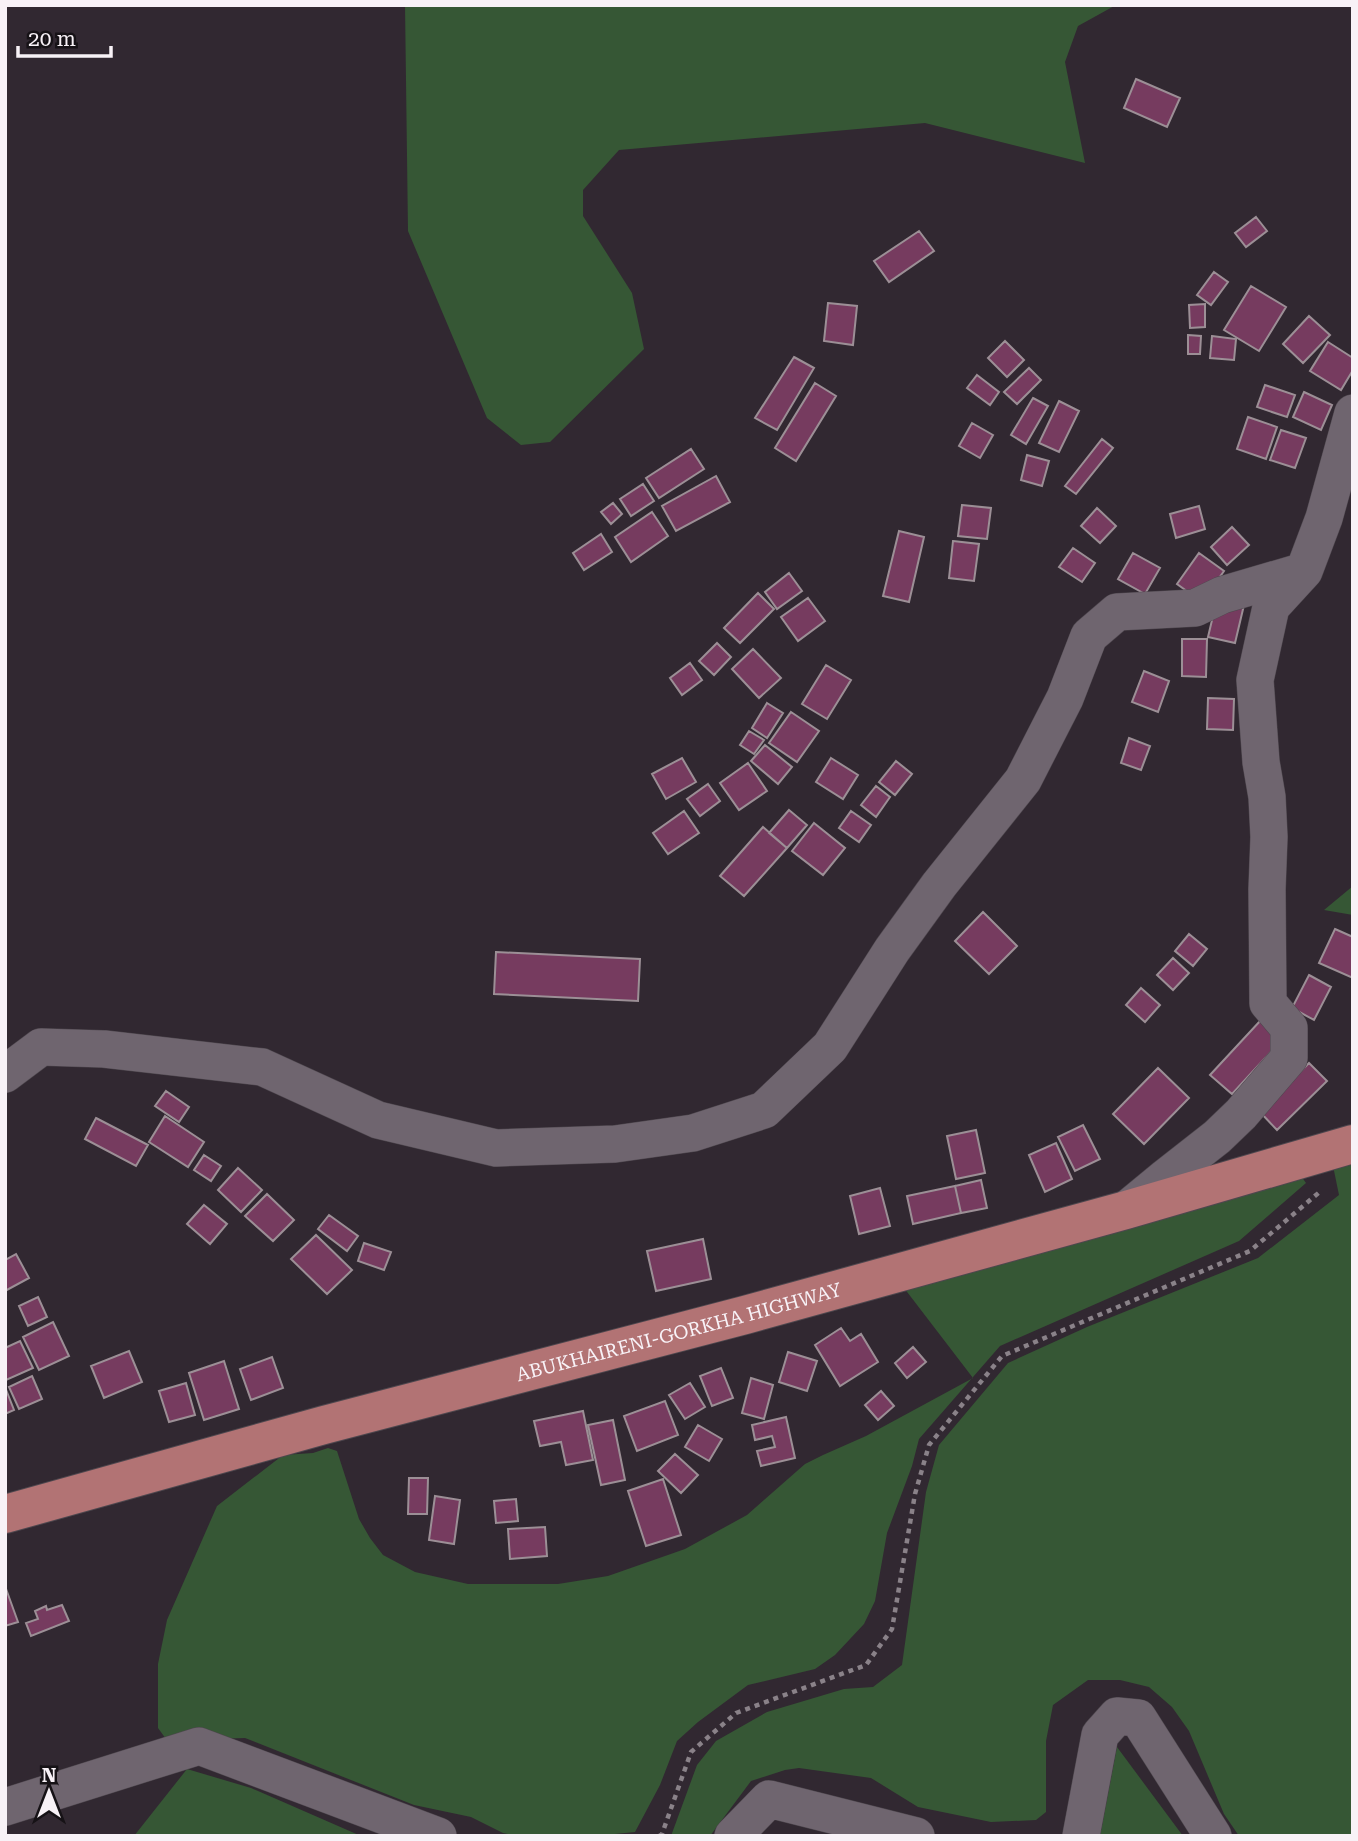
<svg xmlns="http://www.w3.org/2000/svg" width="1358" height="1841" viewBox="0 0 1358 1841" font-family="'Roboto Serif',serif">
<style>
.green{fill:#365735}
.building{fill:#763b5f;stroke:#9c8f96;stroke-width:2}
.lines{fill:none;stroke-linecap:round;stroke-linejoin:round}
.minor-casing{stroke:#4e474e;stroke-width:38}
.major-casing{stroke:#4e474e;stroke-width:40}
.path{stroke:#8a8289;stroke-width:4.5;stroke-dasharray:5 5;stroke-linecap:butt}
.minor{stroke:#6f656f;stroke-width:37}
.major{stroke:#b27374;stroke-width:38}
.labels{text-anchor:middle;stroke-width:7;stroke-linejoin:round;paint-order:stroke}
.street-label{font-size:19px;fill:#f8f2f7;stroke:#161216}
</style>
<rect width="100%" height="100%" fill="#312831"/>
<path class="green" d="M 405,5 L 1116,5 L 1078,26 L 1065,62 L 1085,163 L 925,123 L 619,150 L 583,190 L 583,216 L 632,293 L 644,349 L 550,442 L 521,445 L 487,418 L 408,231 Z
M 1353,886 L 1353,915 L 1324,910 Z
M 1353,1155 L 1353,1836 L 1239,1836 L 1224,1814 L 1189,1731 L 1172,1707 L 1149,1687 L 1120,1680 L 1088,1680 L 1053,1705 L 1046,1741 L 1046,1812 L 1036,1820 L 991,1822 L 918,1807 L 871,1778 L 799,1768 L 785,1770 L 751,1781 L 710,1836 L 671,1836 L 697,1765 L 716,1741 L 767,1712 L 844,1689 L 873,1687 L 902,1665 L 926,1492 L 939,1445 L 1008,1363 L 1087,1327 L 1258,1258 L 1339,1195 L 1332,1161 Z
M 1296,1169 L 1306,1183 L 1239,1241 L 1000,1346 L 919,1439 L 912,1466 L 887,1533 L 875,1601 L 864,1624 L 835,1655 L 815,1669 L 748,1685 L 698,1722 L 677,1741 L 660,1785 L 635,1832 L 595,1836 L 512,1835 L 503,1833 L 471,1817 L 414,1805 L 245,1738 L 182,1740 L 166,1739 L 158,1728 L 158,1664 L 167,1620 L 217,1506 L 283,1455 L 313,1453 L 328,1448 L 337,1451 L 359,1519 L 370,1538 L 383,1555 L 415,1572 L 468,1584 L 558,1584 L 608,1576 L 685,1549 L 747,1515 L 805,1464 L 823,1455 L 866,1436 L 973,1378 L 901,1284 Z
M 1117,1747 L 1183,1836 L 1100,1836 Z
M 187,1769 L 251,1788 L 361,1836 L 134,1836 Z"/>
<path class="building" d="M 1136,79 L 1180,98 L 1167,127 L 1124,108 Z
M 1256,217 L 1267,231 L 1246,247 L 1235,233 Z
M 919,231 L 934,251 L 889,282 L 874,261 Z
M 1214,272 L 1228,282 L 1211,305 L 1197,295 Z
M 1251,286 L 1286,307 L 1259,351 L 1224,330 Z
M 828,303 L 857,306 L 853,345 L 824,341 Z
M 1205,304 L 1205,327 L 1190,328 L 1189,305 Z
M 1309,316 L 1330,335 L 1303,363 L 1283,344 Z
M 1188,335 L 1201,336 L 1200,354 L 1188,354 Z
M 1212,336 L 1236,339 L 1234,360 L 1210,358 Z
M 1005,341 L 1024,360 L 1007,377 L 988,358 Z
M 1328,342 L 1353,358 L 1353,370 L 1341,390 L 1310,371 Z
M 794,357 L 814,368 L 777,430 L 755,418 Z
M 1029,368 L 1041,380 L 1017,404 L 1004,392 Z
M 977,375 L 999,392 L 990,405 L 967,388 Z
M 815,383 L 836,396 L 796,461 L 775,448 Z
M 1265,385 L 1295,395 L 1287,417 L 1257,407 Z
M 1304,392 L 1332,405 L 1321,430 L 1293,417 Z
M 1033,398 L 1048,406 L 1026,444 L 1011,435 Z
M 1059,401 L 1079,411 L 1059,452 L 1039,443 Z
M 1248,417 L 1277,427 L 1266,459 L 1237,449 Z
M 972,423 L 993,435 L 980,458 L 959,446 Z
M 1281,430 L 1306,438 L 1295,468 L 1270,460 Z
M 1102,439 L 1113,448 L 1076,494 L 1065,486 Z
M 691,449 L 704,469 L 659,498 L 646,478 Z
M 1027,455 L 1049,461 L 1042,486 L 1021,480 Z
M 716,476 L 730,502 L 676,531 L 662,506 Z
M 643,484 L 654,501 L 631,516 L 620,499 Z
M 613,503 L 622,514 L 611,524 L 601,512 Z
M 962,505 L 991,508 L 987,539 L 958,536 Z
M 1199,506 L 1205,529 L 1176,538 L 1170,514 Z
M 1097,508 L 1116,526 L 1100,543 L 1081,526 Z
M 652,512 L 668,536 L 631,562 L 615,537 Z
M 1232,527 L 1249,545 L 1227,565 L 1211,547 Z
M 899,531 L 924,537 L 909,602 L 883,596 Z
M 601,534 L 612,552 L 584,570 L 573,553 Z
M 953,541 L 979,544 L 974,581 L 949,578 Z
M 1073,548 L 1095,563 L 1082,582 L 1059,567 Z
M 1133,553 L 1160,568 L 1145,594 L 1118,579 Z
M 1199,553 L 1224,571 L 1202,602 L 1177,584 Z
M 789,573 L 802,591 L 777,609 L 765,592 Z
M 758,593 L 774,609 L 740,643 L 724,628 Z
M 808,598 L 825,621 L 798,641 L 781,617 Z
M 1217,599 L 1244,605 L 1235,643 L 1208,637 Z
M 1182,639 L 1207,639 L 1206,677 L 1182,676 Z
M 717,643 L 731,657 L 714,675 L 699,661 Z
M 753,649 L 781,678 L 759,698 L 732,669 Z
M 690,663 L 702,680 L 682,695 L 670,678 Z
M 826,665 L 851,680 L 827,719 L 802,704 Z
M 1144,671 L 1169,681 L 1158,712 L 1132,702 Z
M 1208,698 L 1234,699 L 1233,730 L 1207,729 Z
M 767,703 L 783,713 L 767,738 L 752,728 Z
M 791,712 L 819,731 L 797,762 L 769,743 Z
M 749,731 L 764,740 L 754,754 L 740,745 Z
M 1129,738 L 1150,746 L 1141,770 L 1121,763 Z
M 765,745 L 792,767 L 778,784 L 751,761 Z
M 682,758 L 696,782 L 666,799 L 652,774 Z
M 831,758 L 858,775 L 843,799 L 816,782 Z
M 896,761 L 912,774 L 895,795 L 879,782 Z
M 748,763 L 767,791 L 739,810 L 720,783 Z
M 708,784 L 720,801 L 700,816 L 687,799 Z
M 876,786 L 890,797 L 876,817 L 861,805 Z
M 789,810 L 807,825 L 787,848 L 769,833 Z
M 684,811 L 699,833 L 668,854 L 653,833 Z
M 851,811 L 871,825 L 859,842 L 839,828 Z
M 814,823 L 845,848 L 823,875 L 792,851 Z
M 763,827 L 787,848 L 744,896 L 720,876 Z
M 983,912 L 1017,946 L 989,974 L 955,941 Z
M 1335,929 L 1353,937 L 1353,978 L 1319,963 Z
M 1189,934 L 1207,949 L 1193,966 L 1175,951 Z
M 496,952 L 640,959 L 638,1001 L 494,994 Z
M 1173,958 L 1189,973 L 1173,990 L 1157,975 Z
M 1309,975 L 1331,987 L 1314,1020 L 1292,1008 Z
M 1141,988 L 1160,1005 L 1145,1022 L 1126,1005 Z
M 1261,1020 L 1282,1040 L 1232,1094 L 1210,1075 Z
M 1309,1063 L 1327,1081 L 1277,1130 L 1260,1112 Z
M 1158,1068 L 1189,1098 L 1144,1144 L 1113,1114 Z
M 166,1091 L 189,1107 L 179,1122 L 155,1106 Z
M 165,1116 L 204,1142 L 188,1167 L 149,1142 Z
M 96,1118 L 148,1145 L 136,1166 L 85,1139 Z
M 1083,1125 L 1100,1159 L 1075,1171 L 1058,1137 Z
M 976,1130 L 985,1173 L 956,1179 L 947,1136 Z
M 1056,1143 L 1072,1179 L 1045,1192 L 1029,1155 Z
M 204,1155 L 221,1166 L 211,1181 L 194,1170 Z
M 238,1168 L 262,1190 L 241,1212 L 218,1190 Z
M 981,1180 L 987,1208 L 961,1213 L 955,1186 Z
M 955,1186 L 961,1213 L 913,1224 L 907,1196 Z
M 880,1188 L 890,1226 L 859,1234 L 850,1196 Z
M 267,1194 L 294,1220 L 273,1241 L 245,1216 Z
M 204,1205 L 227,1224 L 210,1244 L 187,1224 Z
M 329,1215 L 358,1236 L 347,1251 L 318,1229 Z
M 316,1235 L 352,1270 L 327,1294 L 291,1259 Z
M 703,1239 L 711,1279 L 656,1291 L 647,1251 Z
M 364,1243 L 391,1252 L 384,1270 L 358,1261 Z
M 16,1254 L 29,1278 L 5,1291 L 5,1260 Z
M 38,1297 L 47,1317 L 28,1326 L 19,1306 Z
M 53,1322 L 69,1356 L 39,1370 L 23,1337 Z
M 841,1328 L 850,1341 L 861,1334 L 878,1362 L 840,1386 L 815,1345 Z
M 20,1341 L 33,1368 L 6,1380 L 5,1348 Z
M 913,1347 L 926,1362 L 907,1378 L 895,1363 Z
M 129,1351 L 142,1382 L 104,1398 L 91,1366 Z
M 788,1352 L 817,1361 L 807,1391 L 779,1382 Z
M 272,1357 L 283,1388 L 251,1400 L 240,1369 Z
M 224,1361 L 239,1409 L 204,1420 L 189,1373 Z
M 721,1368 L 733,1398 L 712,1406 L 700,1376 Z
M 32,1376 L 42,1399 L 19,1409 L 9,1387 Z
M 751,1378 L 773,1385 L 764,1419 L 742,1413 Z
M 186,1383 L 195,1415 L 169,1422 L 159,1391 Z
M 690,1383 L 705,1407 L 685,1419 L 669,1395 Z
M 5,1387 L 14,1410 L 5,1414 Z
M 881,1391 L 894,1406 L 878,1420 L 865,1405 Z
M 665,1401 L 678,1435 L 637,1451 L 624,1416 Z
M 583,1411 L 593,1460 L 566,1465 L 561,1442 L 540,1446 L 534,1421 Z
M 786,1417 L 795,1458 L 761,1466 L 757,1451 L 775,1447 L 772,1436 L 755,1440 L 752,1425 Z
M 613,1420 L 625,1480 L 601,1485 L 588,1425 Z
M 698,1425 L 722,1439 L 709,1461 L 685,1447 Z
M 675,1454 L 698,1475 L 681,1493 L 658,1471 Z
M 409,1478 L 428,1478 L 427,1514 L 408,1514 Z
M 663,1479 L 681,1535 L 646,1546 L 628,1491 Z
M 435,1496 L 460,1500 L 454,1544 L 429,1540 Z
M 516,1499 L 518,1521 L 496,1523 L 494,1501 Z
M 545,1527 L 547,1556 L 510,1559 L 508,1529 Z
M 5,1586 L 18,1622 L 5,1626 Z
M 62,1605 L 69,1621 L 31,1636 L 26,1623 L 38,1619 L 35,1611 L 46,1606 L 47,1610 Z"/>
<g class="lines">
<g class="minor-casing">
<path id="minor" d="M 5,1074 L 41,1047 L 104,1049 L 262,1067 L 378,1120 L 496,1148 L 615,1144 L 693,1133 L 764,1110 L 830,1047 L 892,950 L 939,885 L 1023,780 L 1065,698 L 1089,636 L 1117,612 L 1195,608 L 1222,595 L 1304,571
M 1126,1210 L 1166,1177 L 1217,1137 L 1241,1114 L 1289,1058 L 1289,1028 L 1268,1003 L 1267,889 L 1269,837 L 1267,797 L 1261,762 L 1255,680 L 1271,607 L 1304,571 L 1324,518 L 1353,413
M 5,1807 L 199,1746 L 438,1836
M 733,1836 L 769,1799 L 916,1836
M 1081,1836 L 1100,1735 L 1117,1716 L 1138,1718 L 1213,1836"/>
</g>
<g class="major-casing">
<g id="major">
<path id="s1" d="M 5,1514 L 324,1425 L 745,1315 L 1126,1210 L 1353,1144"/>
</g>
</g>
<path class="path" d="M 659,1836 L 662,1834 L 691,1752 L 736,1713 L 866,1665 L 892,1629 L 915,1494 L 929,1445 L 1002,1356 L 1250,1251 L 1322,1190"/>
<use href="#minor" class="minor"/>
<use href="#major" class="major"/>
</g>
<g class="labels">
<g class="street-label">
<text dy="7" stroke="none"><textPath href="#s1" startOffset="698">ABUKHAIRENI-GORKHA HIGHWAY</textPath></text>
</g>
</g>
<rect width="1358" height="1841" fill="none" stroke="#f8f2f7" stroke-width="14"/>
<g transform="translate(49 1792)" stroke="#161216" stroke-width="5" paint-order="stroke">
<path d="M0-5L12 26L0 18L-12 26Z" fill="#f8f2f7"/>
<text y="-10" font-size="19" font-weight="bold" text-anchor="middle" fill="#f8f2f7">N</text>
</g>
<path d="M18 46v10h93v-10" fill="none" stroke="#f8f2f7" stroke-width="3.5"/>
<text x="28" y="46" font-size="21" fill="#f8f2f7" stroke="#161216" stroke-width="5" paint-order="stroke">20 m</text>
</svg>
